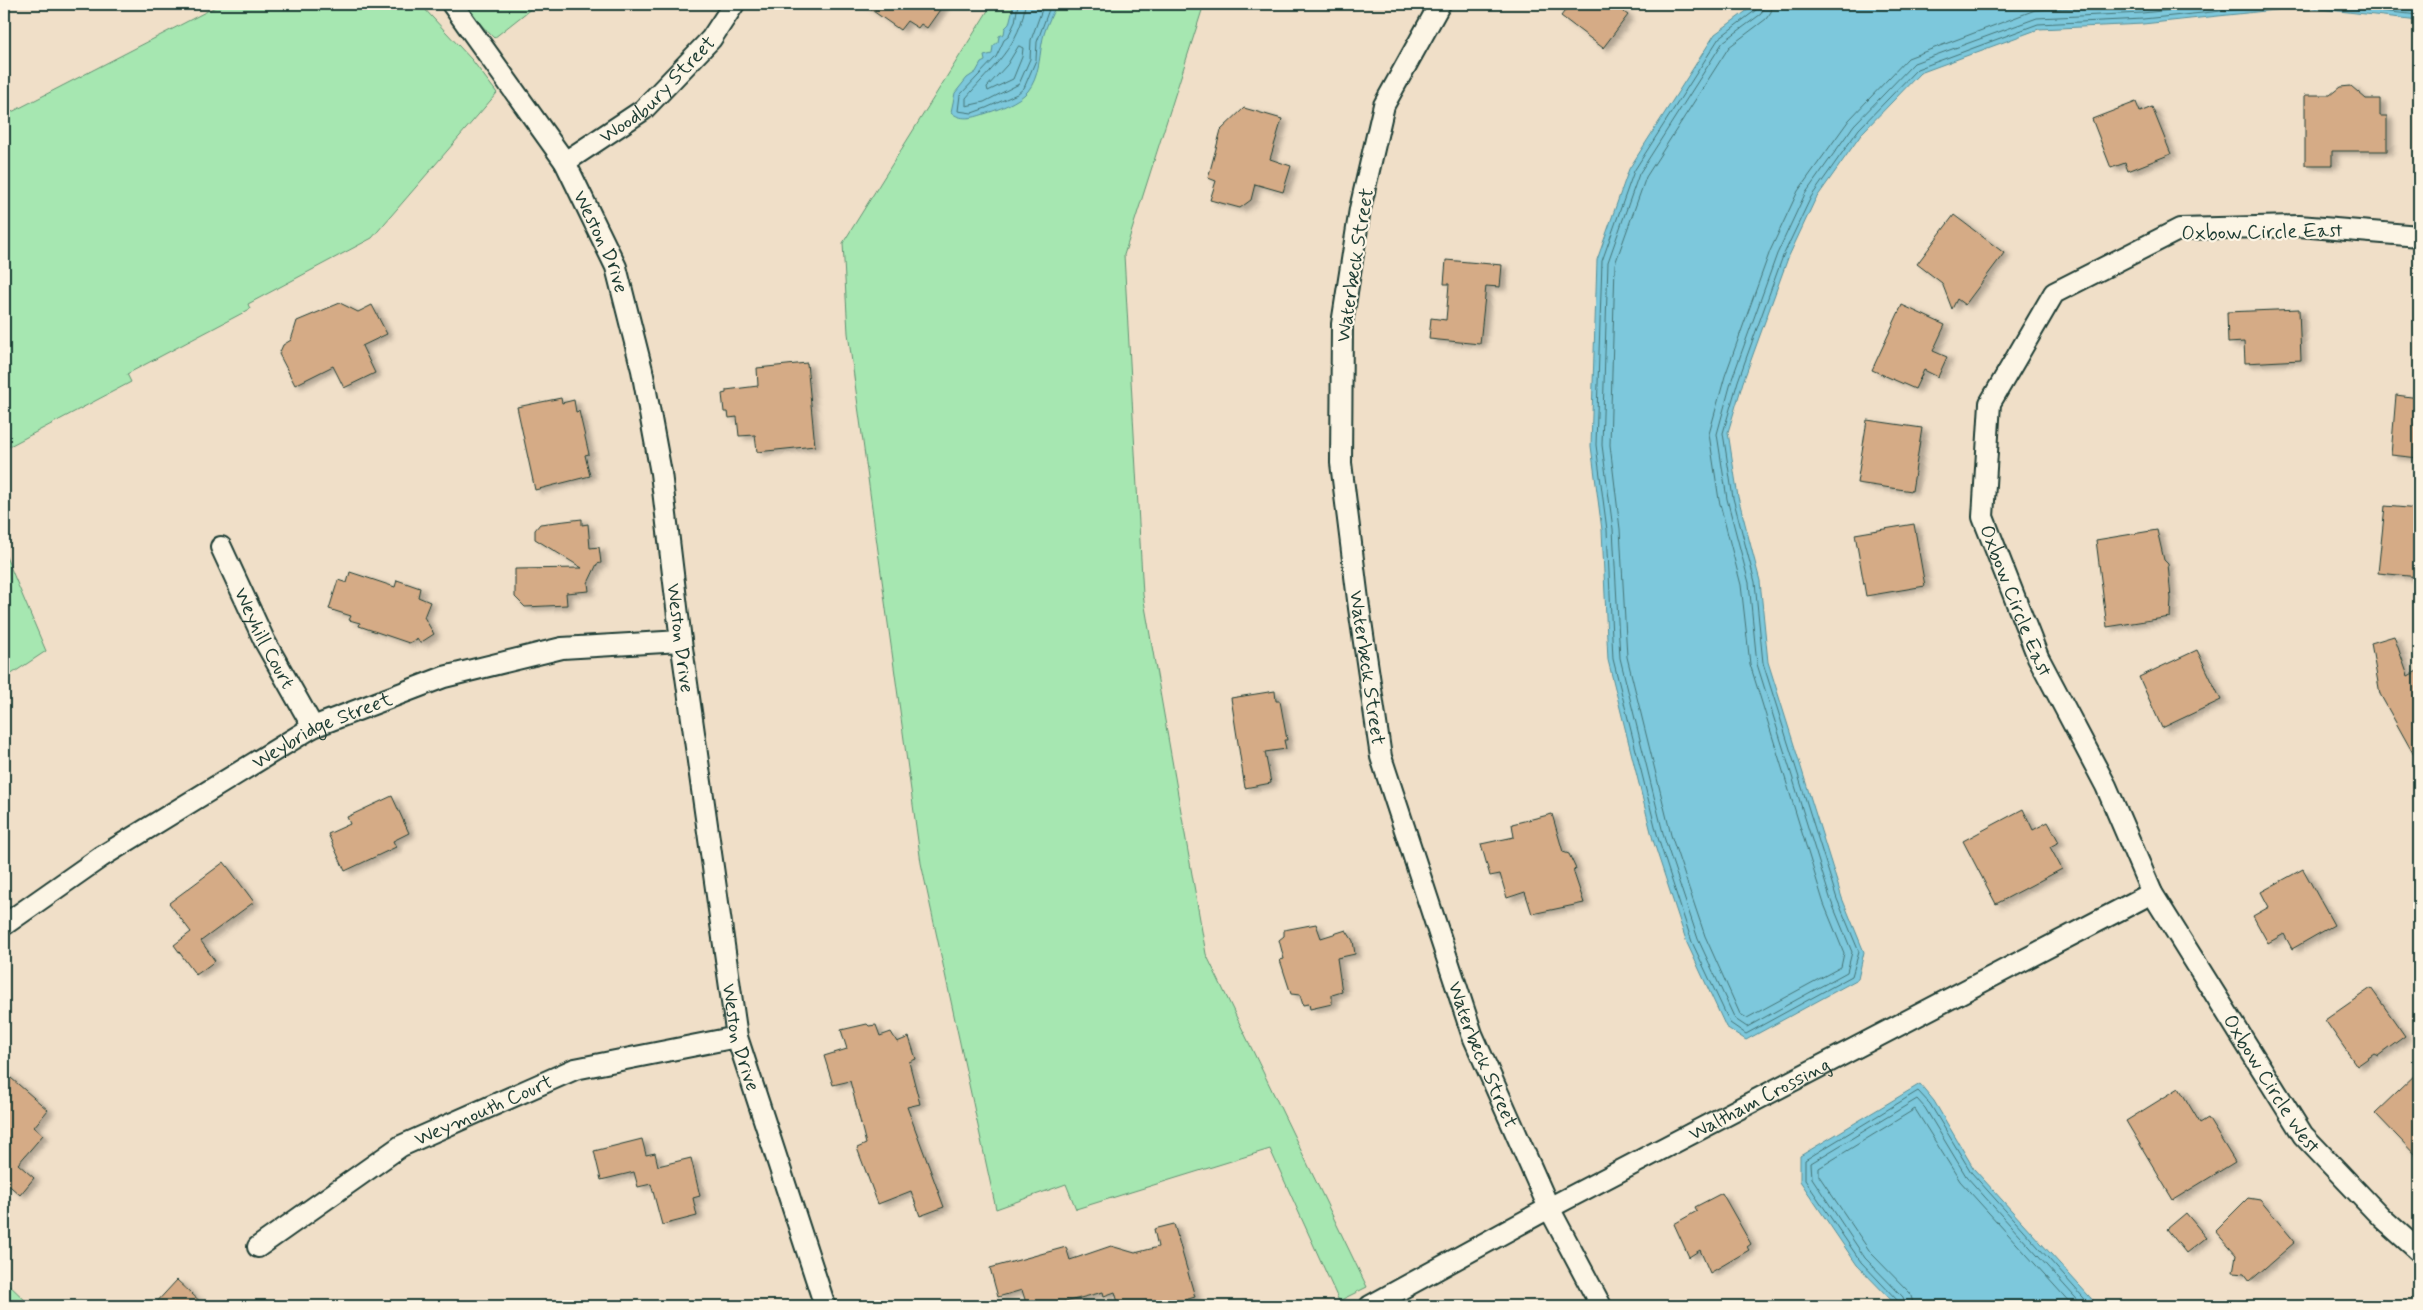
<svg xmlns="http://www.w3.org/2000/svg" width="2423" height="1310" viewBox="0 0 2423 1310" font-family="Mynerve,sans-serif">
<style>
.green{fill:#a6e7b1;stroke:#629272}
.water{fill:#7dc8dc;stroke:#579099}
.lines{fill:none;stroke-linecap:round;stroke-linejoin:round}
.shore{stroke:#457577;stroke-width:1}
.building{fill:#d5ab86;stroke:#1f3d34;filter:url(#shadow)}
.street-casing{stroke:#1f3d34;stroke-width:24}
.street{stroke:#fcf5e5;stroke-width:20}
.labels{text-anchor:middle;stroke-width:4.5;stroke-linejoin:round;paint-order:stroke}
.street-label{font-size:20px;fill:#1f3d34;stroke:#fcf5e5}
</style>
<defs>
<filter id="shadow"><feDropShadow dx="5.5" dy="3" stdDeviation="2.5" flood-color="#0004"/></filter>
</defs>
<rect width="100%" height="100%" fill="#f0dfc8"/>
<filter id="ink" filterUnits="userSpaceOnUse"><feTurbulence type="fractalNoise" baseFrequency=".02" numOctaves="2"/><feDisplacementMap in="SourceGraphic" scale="10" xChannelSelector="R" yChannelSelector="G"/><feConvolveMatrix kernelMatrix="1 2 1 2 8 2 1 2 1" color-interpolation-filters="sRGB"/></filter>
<g filter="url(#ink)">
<path class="green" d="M 221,4 L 420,4 L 472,60 L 497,93 L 372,238 L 248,304 L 250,309 L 127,374 L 131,382 L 4,449 L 4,116 Z
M 461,4 L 537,4 L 494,38 Z
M 992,4 L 1204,4 L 1124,255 L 1143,595 L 1206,954 L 1367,1287 L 1339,1301 L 1270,1149 L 1076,1209 L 1066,1184 L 996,1209 L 921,863 L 848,333 L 843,243 Z
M 4,552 L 46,651 L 4,679 Z
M 4,1280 L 31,1306 L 4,1306 Z"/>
<path class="water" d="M 1014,4 L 1057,4 C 1051,16 1044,30 1042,43 C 1039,59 1039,77 1028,91 C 1019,102 997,110 984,114 C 973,118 960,121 951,112 L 955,93 L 967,78 L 976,72 L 981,63 L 985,61 L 984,56 L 992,54 L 993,46 L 998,42 L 999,36 L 1004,34 L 1005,28 L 1009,24 Z
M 1756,4 L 2419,4 L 2419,20 L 2303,7 L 2143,24 L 2039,29 L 1920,73 L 1863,132 L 1815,200 L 1788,258 L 1743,382 L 1728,432 L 1738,497 L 1760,581 L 1768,662 L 1842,898 L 1864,952 L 1858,979 L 1746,1040 L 1726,1027 L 1687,943 L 1653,840 L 1608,660 L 1602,530 L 1591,446 L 1597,260 L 1629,169 L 1715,34 Z
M 1920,1084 L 1934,1101 L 1974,1169 L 2098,1306 L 1897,1306 L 1857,1265 L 1800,1181 L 1800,1156 Z"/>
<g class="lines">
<path class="shore" d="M 1018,4 L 1015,22 L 1008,37 L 1004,40 L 996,57 L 960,95 L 958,111 L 972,113 L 986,108 L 1017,94 L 1024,88 L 1036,60 L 1037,42 L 1051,4
M 1025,4 C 1022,44 990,69 966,98 L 966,106 L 984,102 L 1019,84 L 1030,59 L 1031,40 L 1044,4
M 1758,4 L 1756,10 L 1719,38 L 1634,171 L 1602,261 L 1596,445 L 1607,530 L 1613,659 L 1658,838 L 1692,942 L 1730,1023 L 1746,1034 L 1852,976 L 1859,952 L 1837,899 L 1763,663 L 1755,582 L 1733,498 L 1723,433 L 1738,381 L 1783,256 L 1811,197 L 1859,129 L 1917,69 L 2038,24 L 2143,19 L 2291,4
M 1765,4 L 1761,14 L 1723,42 L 1639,174 L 1608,262 L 1602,445 L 1613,529 L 1620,658 L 1664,837 L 1698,939 L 1735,1019 L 1747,1027 L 1847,972 L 1852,952 L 1831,901 L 1757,664 L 1749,583 L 1727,499 L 1717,434 L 1732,379 L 1777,254 L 1805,194 L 1854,125 L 1914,63 L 2037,18 L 2142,13 L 2231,4
M 1772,4 L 1771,12 L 1766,19 L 1729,47 L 1646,177 L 1615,264 L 1610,445 L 1620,529 L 1627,657 L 1671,835 L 1705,936 L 1740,1014 L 1747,1018 L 1841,967 L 1844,953 L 1824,904 L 1750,664 L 1741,585 L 1719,500 L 1709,434 L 1725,376 L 1770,251 L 1798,191 L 1849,120 L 1908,58 L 2035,10 L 2158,4
M 2315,4 L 2419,15
M 1019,46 L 1023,48 L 1022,57 L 1013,79 L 988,91 L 987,87 L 1007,65 Z
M 1900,1306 L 1898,1301 L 1861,1262 L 1805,1180 L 1805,1160 L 1918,1091 L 1930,1104 L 1971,1172 L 2091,1306
M 1906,1306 L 1903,1297 L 1865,1258 L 1812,1178 L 1811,1163 L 1917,1099 L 1925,1108 L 1966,1176 L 2083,1306
M 1914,1306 L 1910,1293 L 1871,1253 L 1819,1176 L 1819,1168 L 1915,1109 L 1960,1181 L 2073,1306"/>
</g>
<path class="building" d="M 863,4 L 944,4 L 927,28 L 921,24 L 918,28 L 907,21 L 900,30 Z
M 1570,4 L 1612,4 L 1628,15 L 1603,48 L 1561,16 Z
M 2351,86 L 2366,99 L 2380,99 L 2380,116 L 2387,116 L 2387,151 L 2332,151 L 2332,165 L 2305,165 L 2305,95 L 2330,95 L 2340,87 Z
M 2136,102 L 2140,112 L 2152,107 L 2171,154 L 2128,171 L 2125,163 L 2111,168 L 2092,119 Z
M 1244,108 L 1282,119 L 1270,159 L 1291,166 L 1283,192 L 1255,184 L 1251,200 L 1240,208 L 1210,200 L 1216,181 L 1208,178 L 1221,130 Z
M 1954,215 L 2004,253 L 1965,305 L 1957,299 L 1952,309 L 1942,283 L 1917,264 Z
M 1446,260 L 1502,265 L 1500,287 L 1486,286 L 1480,344 L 1429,339 L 1431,318 L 1446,320 L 1449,284 L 1444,284 Z
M 340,303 L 358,312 L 372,305 L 387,334 L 362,346 L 375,373 L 344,388 L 333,366 L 295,385 L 279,354 L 283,345 L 291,340 L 297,321 Z
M 1902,305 L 1945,325 L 1933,351 L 1947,357 L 1938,377 L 1924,370 L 1915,389 L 1872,370 Z
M 2299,309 L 2301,360 L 2245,363 L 2244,342 L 2228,343 L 2227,312 Z
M 807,363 L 815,446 L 757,452 L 755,435 L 739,436 L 737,417 L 729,418 L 728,412 L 724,412 L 722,394 L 726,393 L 726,390 L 758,386 L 757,368 Z
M 2396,395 L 2419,398 L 2419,458 L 2391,455 Z
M 561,398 L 562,403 L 574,400 L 576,412 L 579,411 L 589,454 L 585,455 L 590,476 L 535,490 L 517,407 Z
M 1867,420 L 1922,428 L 1912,491 L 1857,483 Z
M 2385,506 L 2419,509 L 2419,577 L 2378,573 Z
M 582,519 L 582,525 L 588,524 L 590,548 L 599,547 L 601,563 L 597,564 L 588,583 L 589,591 L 566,593 L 567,605 L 525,607 L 515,597 L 515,569 L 582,568 L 535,539 L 535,530 L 540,524 Z
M 1914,524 L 1925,586 L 1866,596 L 1855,534 Z
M 2157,530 L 2164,560 L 2168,564 L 2171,599 L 2170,617 L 2107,627 L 2096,540 Z
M 350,572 L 395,587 L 397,580 L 420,588 L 418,597 L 430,602 L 424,617 L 434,634 L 420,643 L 417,639 L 409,643 L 359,626 L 360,623 L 349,620 L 351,616 L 329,609 L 338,580 L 347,583 Z
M 2394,636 L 2408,676 L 2419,670 L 2419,764 L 2380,694 L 2371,643 Z
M 2197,650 L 2221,700 L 2162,728 L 2139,677 Z
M 1275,691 L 1276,701 L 1280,701 L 1287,740 L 1284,740 L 1286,749 L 1265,752 L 1271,783 L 1245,788 L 1231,698 Z
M 392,796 L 409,833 L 393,841 L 396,847 L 345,871 L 328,834 L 350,824 L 347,817 Z
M 2023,809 L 2033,830 L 2048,822 L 2059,842 L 2050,847 L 2062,869 L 1996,904 L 1963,841 Z
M 1552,814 L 1563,852 L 1569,854 L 1576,869 L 1573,870 L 1584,903 L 1532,914 L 1525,892 L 1507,898 L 1500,874 L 1490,876 L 1481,844 L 1514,837 L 1512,824 Z
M 224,862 L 254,902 L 201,941 L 215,961 L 196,975 L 174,945 L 191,932 L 169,903 Z
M 2303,869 L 2334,925 L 2292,949 L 2284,934 L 2268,943 L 2253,916 L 2269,907 L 2261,892 Z
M 1316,924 L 1321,938 L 1346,930 L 1353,941 L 1355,954 L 1337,958 L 1342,992 L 1332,995 L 1332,1004 L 1310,1009 L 1309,1004 L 1303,1005 L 1300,995 L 1291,994 L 1280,960 L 1284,959 L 1279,940 L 1284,936 L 1284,930 Z
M 2371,988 L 2405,1036 L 2378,1056 L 2374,1054 L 2357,1066 L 2325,1020 Z
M 867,1024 L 869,1026 L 876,1025 L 880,1036 L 891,1032 L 897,1042 L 909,1037 L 916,1059 L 909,1062 L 920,1104 L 907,1107 L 944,1207 L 920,1216 L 911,1191 L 878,1204 L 857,1148 L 866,1144 L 850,1081 L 833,1085 L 824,1056 L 847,1049 L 841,1030 Z
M 2419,1071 L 2419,1159 L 2375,1113 Z
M 4,1072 L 48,1110 L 34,1127 L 43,1135 L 18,1164 L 34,1178 L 20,1195 L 4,1181 Z
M 2179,1088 L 2200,1123 L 2208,1118 L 2235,1162 L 2173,1200 L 2126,1121 Z
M 642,1139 L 646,1155 L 655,1153 L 658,1166 L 691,1158 L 700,1196 L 693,1198 L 697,1216 L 662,1225 L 651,1184 L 638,1187 L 634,1172 L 601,1180 L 594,1151 Z
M 1722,1193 L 1751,1244 L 1747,1247 L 1749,1250 L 1710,1273 L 1700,1250 L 1689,1257 L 1674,1224 L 1697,1211 L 1695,1207 Z
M 2248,1198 L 2260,1200 L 2295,1242 L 2250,1281 L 2244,1273 L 2233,1272 L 2236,1255 L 2215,1231 Z
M 2186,1213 L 2206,1237 L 2186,1253 L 2167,1229 Z
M 1174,1224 L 1195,1297 L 1165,1306 L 1119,1306 L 1115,1292 L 1104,1296 L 1103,1292 L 1050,1306 L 1027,1306 L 1022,1290 L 998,1297 L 990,1268 L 1066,1247 L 1070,1260 L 1111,1246 L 1135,1253 L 1158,1247 L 1154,1229 Z
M 177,1280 L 205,1306 L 153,1306 Z"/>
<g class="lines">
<g class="street-casing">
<g id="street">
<path id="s1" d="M 452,4 L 565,162 L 616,267 L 642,370 L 661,473 L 681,641 L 737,1037 L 825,1306"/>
<path id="s2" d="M 1440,4 L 1384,105 L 1360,209 L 1342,324 L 1341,463 L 1359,608 L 1381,757 L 1472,1034 L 1549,1208 L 1601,1306"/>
<path id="s3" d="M 565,162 L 643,110 L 711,39 L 734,4"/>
<path id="s4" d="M 2419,236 L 2299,226 L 2180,229 L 2054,293 L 1990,403 L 1983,517 L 2038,657 L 2106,786 L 2152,893 L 2303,1135 L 2382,1218 L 2419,1251"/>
<path id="s5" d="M 221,547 L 265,642 L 313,727"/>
<path id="s6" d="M 4,925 L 101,857 L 313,727 L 444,677 L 562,648 L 681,641"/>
<path id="s7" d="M 258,1247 L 401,1146 L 575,1069 L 737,1037"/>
<path id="s8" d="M 1370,1306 L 1549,1208 L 2152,893"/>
</g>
</g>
<use href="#street" class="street"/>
</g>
</g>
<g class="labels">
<g class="street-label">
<text dy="7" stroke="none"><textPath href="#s3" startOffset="118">Woodbury Street</textPath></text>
<text transform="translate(2262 231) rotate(-1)" y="7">Oxbow Circle East</text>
<text dy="7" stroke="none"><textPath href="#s1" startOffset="282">Weston Drive</textPath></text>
<text transform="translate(1354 265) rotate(-81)" y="7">Waterbeck Street</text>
<text dy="7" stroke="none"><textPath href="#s4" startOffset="712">Oxbow Circle East</textPath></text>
<text dy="7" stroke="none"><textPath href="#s5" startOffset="101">Weyhill Court</textPath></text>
<text dy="7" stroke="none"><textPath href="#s1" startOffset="688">Weston Drive</textPath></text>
<text dy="7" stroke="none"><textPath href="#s2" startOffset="684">Waterbeck Street</textPath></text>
<text dy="7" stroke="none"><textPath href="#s6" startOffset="374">Weybridge Street</textPath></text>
<text dy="7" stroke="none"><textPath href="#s1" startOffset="1092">Weston Drive</textPath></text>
<text dy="7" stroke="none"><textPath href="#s2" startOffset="1089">Waterbeck Street</textPath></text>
<text dy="7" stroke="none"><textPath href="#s4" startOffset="1260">Oxbow Circle West</textPath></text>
<text dy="7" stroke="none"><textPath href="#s8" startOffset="441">Waltham Crossing</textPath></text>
<text dy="7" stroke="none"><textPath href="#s7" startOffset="265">Weymouth Court</textPath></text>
</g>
</g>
<rect width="2423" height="1310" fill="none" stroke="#fcf5e5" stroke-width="20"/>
<rect x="10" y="10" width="2403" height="1290" fill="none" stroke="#1f3d34" stroke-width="2" filter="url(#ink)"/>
</svg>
